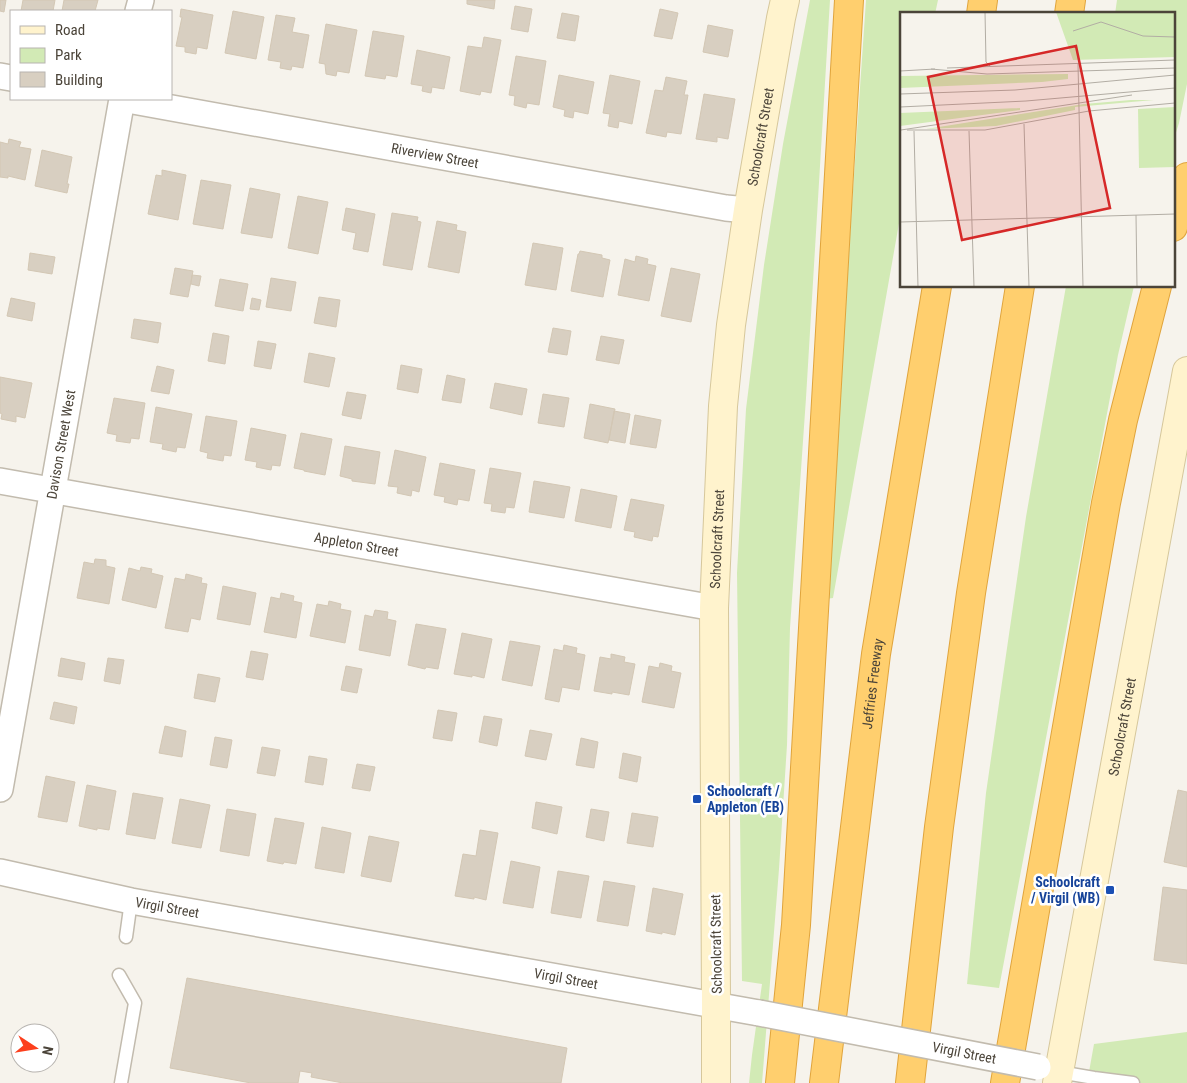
<svg xmlns="http://www.w3.org/2000/svg" width="1187" height="1083" viewBox="0 0 1187 1083" font-family="'Roboto Condensed',sans-serif">
<style>
.green{fill:#d2eab5}
.building{fill:#d8cfc1;stroke:#d3c7b4}
.lines{fill:none;stroke-linecap:round;stroke-linejoin:round}
.lane-casing{stroke:#c2bbae;stroke-width:15}
.street-casing{stroke:#c2bbae;stroke-width:28}
.secondary-casing{stroke:#d6c79b;stroke-width:30}
.highway-casing{stroke:#e0a43c;stroke-width:30}
.lane{stroke:#fff;stroke-width:12}
.street{stroke:#fff;stroke-width:25}
.secondary{stroke:#fff3cd;stroke-width:28}
.highway{stroke:#ffcf6e;stroke-width:28}
.street-bridge-casing{stroke:#c2bbae;stroke-width:28;stroke-linecap:butt}
.street-bridge{stroke:#fff;stroke-width:25}
.transit-dot{fill:#1a4fb4;stroke:#fff;stroke-width:2}
.labels{text-anchor:middle;stroke-width:5;stroke-linejoin:round;paint-order:stroke}
.street-label{font-size:14px;fill:#4b4439;stroke:#fff}
.transit-label{font-size:14px;font-weight:bold;fill:#164399;stroke:#fff;text-anchor:start}
.inset-road{fill:none;stroke:#b2ada4;stroke-width:1}
.view{fill:#d62828;fill-opacity:0.15;stroke:#d62828;stroke-width:2.5}
.inset-edge{fill:none;stroke:#4b4439;stroke-width:2.5}
</style>
<rect width="100%" height="100%" fill="#f6f3ec"/>
<path class="green" d="M 810,0 L 830,0 L 806,398 L 790,628 L 787,745 L 779,869 L 762,1083 L 749,1083 L 752,1055 L 762,984 L 742,981 L 737,573 L 746,409 L 764,265 L 783,144 Z
M 866,0 L 938,0 L 935,14 L 901,14 L 901,212 L 833,598 L 825,599 Z
M 1117,0 L 1187,0 L 1187,84 L 1179,123 L 1173,142 L 1173,14 L 1115,14 Z
M 1066,286 L 1134,286 L 1118,355 L 999,988 L 967,984 L 986,793 L 1026,517 Z
M 1187,1032 L 1187,1083 L 1087,1083 L 1094,1044 Z"/>
<path class="building" d="M 0,0 L 6,0 L 4,12 L 0,11 Z
M 23,0 L 55,0 L 53,11 L 21,11 Z
M 64,0 L 98,0 L 95,11 L 62,11 Z
M 467,0 L 495,0 L 494,9 L 467,4 Z
M 515,6 L 532,9 L 528,32 L 511,29 Z
M 181,9 L 213,15 L 207,49 L 197,47 L 196,54 L 185,52 L 185,47 L 176,46 L 182,17 L 180,17 Z
M 660,9 L 678,13 L 672,39 L 654,36 Z
M 233,11 L 264,17 L 256,59 L 225,53 Z
M 562,13 L 579,16 L 575,41 L 557,38 Z
M 276,15 L 295,18 L 292,32 L 309,35 L 303,68 L 292,66 L 291,70 L 280,68 L 281,62 L 268,60 Z
M 326,24 L 357,30 L 349,73 L 337,71 L 336,76 L 326,74 L 325,64 L 319,63 Z
M 708,25 L 733,30 L 728,57 L 703,52 Z
M 373,31 L 404,36 L 397,77 L 386,75 L 385,79 L 365,76 Z
M 484,37 L 501,40 L 491,93 L 481,91 L 480,95 L 460,91 L 468,46 L 482,48 Z
M 417,50 L 450,57 L 444,89 L 432,87 L 431,93 L 422,91 L 423,86 L 411,84 Z
M 516,56 L 546,61 L 539,105 L 527,103 L 526,108 L 514,105 L 515,96 L 509,95 Z
M 559,75 L 594,82 L 588,114 L 574,111 L 573,118 L 564,116 L 565,110 L 553,107 Z
M 610,75 L 640,81 L 632,124 L 619,121 L 618,128 L 608,126 L 610,114 L 603,113 Z
M 666,77 L 687,81 L 684,95 L 688,95 L 681,134 L 667,132 L 666,137 L 646,133 L 655,90 L 663,91 Z
M 704,94 L 735,99 L 728,139 L 717,137 L 717,142 L 696,139 Z
M 9,139 L 21,142 L 19,147 L 31,149 L 25,180 L 8,176 L 8,178 L 0,177 L 0,142 L 8,144 Z
M 42,150 L 72,157 L 67,184 L 69,184 L 67,193 L 35,186 Z
M 162,170 L 186,175 L 178,220 L 148,214 L 156,175 L 162,176 Z
M 201,180 L 231,185 L 223,229 L 193,224 Z
M 250,188 L 280,194 L 272,238 L 241,233 Z
M 298,196 L 328,202 L 318,254 L 288,248 Z
M 346,208 L 375,214 L 368,252 L 353,249 L 356,233 L 342,230 Z
M 392,213 L 418,217 L 417,221 L 421,222 L 412,270 L 383,265 Z
M 437,221 L 457,225 L 456,230 L 466,232 L 459,273 L 428,267 Z
M 533,243 L 563,248 L 556,290 L 525,285 Z
M 580,251 L 602,255 L 602,258 L 610,260 L 603,297 L 571,291 L 578,254 L 579,254 Z
M 30,253 L 55,257 L 52,274 L 28,270 Z
M 636,256 L 648,259 L 647,264 L 656,266 L 649,301 L 618,295 L 625,259 L 635,262 Z
M 175,268 L 193,271 L 188,297 L 170,294 Z
M 671,268 L 700,274 L 691,322 L 661,316 Z
M 192,275 L 201,276 L 199,286 L 191,284 Z
M 271,278 L 296,282 L 291,311 L 266,307 Z
M 220,279 L 248,284 L 243,311 L 215,306 Z
M 319,297 L 340,300 L 336,327 L 314,323 Z
M 11,298 L 35,303 L 32,321 L 7,316 Z
M 252,298 L 261,300 L 259,310 L 250,309 Z
M 134,319 L 161,323 L 158,343 L 131,338 Z
M 553,328 L 571,331 L 567,355 L 548,352 Z
M 213,333 L 229,336 L 225,364 L 208,361 Z
M 601,336 L 624,340 L 619,364 L 596,360 Z
M 258,341 L 276,344 L 271,369 L 254,366 Z
M 309,353 L 335,358 L 329,387 L 304,382 Z
M 401,365 L 422,369 L 418,393 L 397,389 Z
M 157,366 L 174,370 L 169,394 L 151,391 Z
M 447,375 L 465,379 L 461,403 L 442,400 Z
M 0,377 L 32,383 L 25,418 L 16,416 L 16,422 L 1,419 L 2,414 L 0,413 Z
M 495,383 L 527,389 L 522,415 L 490,408 Z
M 347,392 L 366,395 L 361,419 L 342,415 Z
M 543,394 L 569,398 L 564,427 L 538,423 Z
M 114,398 L 145,403 L 139,439 L 131,438 L 130,443 L 116,441 L 117,435 L 107,433 Z
M 590,404 L 615,409 L 608,443 L 584,438 Z
M 156,407 L 192,414 L 185,448 L 177,447 L 176,452 L 162,449 L 163,444 L 150,442 Z
M 614,411 L 630,414 L 625,443 L 609,440 Z
M 635,415 L 661,420 L 656,448 L 630,444 Z
M 206,416 L 237,421 L 231,456 L 224,455 L 223,461 L 207,458 L 208,453 L 200,451 Z
M 251,428 L 286,435 L 280,466 L 272,465 L 271,470 L 256,467 L 257,462 L 245,460 Z
M 301,433 L 332,439 L 325,475 L 304,471 L 304,470 L 294,468 Z
M 345,446 L 380,452 L 375,484 L 352,481 L 352,479 L 340,476 Z
M 395,450 L 426,457 L 419,492 L 412,490 L 411,496 L 397,493 L 398,487 L 388,486 Z
M 440,463 L 475,470 L 469,501 L 458,499 L 457,505 L 444,502 L 445,497 L 434,495 Z
M 490,468 L 521,473 L 514,508 L 506,507 L 505,513 L 491,511 L 492,504 L 484,503 Z
M 534,481 L 570,487 L 564,518 L 529,512 Z
M 581,489 L 617,496 L 611,528 L 575,521 Z
M 631,499 L 664,505 L 658,537 L 653,536 L 652,541 L 634,537 L 635,532 L 624,530 Z
M 95,559 L 106,560 L 106,566 L 115,568 L 109,604 L 77,598 L 84,562 L 94,564 Z
M 141,567 L 152,569 L 151,573 L 163,576 L 156,608 L 122,600 L 129,568 L 140,571 Z
M 186,574 L 202,578 L 201,583 L 207,584 L 200,620 L 191,618 L 188,632 L 165,628 L 175,578 L 185,580 Z
M 223,586 L 256,593 L 250,625 L 217,619 Z
M 281,593 L 294,596 L 293,601 L 302,603 L 296,638 L 264,632 L 271,597 L 280,599 Z
M 329,601 L 341,604 L 340,609 L 351,611 L 345,643 L 310,636 L 317,604 L 328,606 Z
M 375,610 L 388,612 L 387,619 L 396,621 L 390,656 L 359,650 L 365,615 L 373,617 Z
M 416,624 L 446,629 L 438,669 L 426,667 L 425,669 L 408,665 Z
M 462,633 L 492,639 L 484,678 L 472,675 L 472,677 L 454,674 Z
M 510,641 L 540,646 L 532,686 L 502,680 Z
M 564,645 L 577,648 L 576,653 L 585,655 L 579,690 L 562,687 L 559,702 L 545,699 L 554,649 L 563,651 Z
M 251,651 L 268,654 L 263,680 L 246,677 Z
M 611,654 L 625,657 L 624,662 L 635,664 L 629,695 L 612,692 L 612,694 L 594,691 L 600,657 L 611,659 Z
M 61,658 L 85,663 L 82,680 L 58,676 Z
M 108,658 L 124,660 L 120,684 L 104,681 Z
M 660,663 L 672,666 L 671,671 L 681,673 L 674,708 L 642,702 L 649,666 L 659,668 Z
M 346,666 L 362,669 L 357,693 L 341,690 Z
M 198,674 L 220,678 L 215,702 L 194,698 Z
M 54,702 L 77,707 L 74,724 L 50,719 Z
M 438,710 L 457,713 L 452,741 L 433,738 Z
M 484,716 L 502,719 L 497,746 L 479,742 Z
M 165,726 L 186,731 L 182,757 L 159,753 Z
M 530,730 L 552,734 L 546,760 L 525,756 Z
M 215,737 L 232,740 L 227,768 L 210,765 Z
M 581,738 L 598,742 L 594,768 L 576,765 Z
M 262,747 L 280,750 L 275,776 L 257,773 Z
M 623,753 L 641,757 L 637,782 L 619,778 Z
M 309,756 L 327,759 L 323,785 L 305,782 Z
M 357,764 L 375,767 L 370,791 L 352,788 Z
M 46,776 L 75,782 L 67,822 L 38,817 Z
M 87,785 L 116,791 L 109,830 L 97,828 L 97,830 L 79,826 Z
M 1178,790 L 1187,792 L 1187,867 L 1164,862 Z
M 133,793 L 163,798 L 155,839 L 126,834 Z
M 180,799 L 210,805 L 201,848 L 172,843 Z
M 536,802 L 562,807 L 557,834 L 532,828 Z
M 227,809 L 256,814 L 249,856 L 220,851 Z
M 591,809 L 609,812 L 604,841 L 586,837 Z
M 632,813 L 658,817 L 653,847 L 627,843 Z
M 275,818 L 304,823 L 296,864 L 284,862 L 283,864 L 267,861 Z
M 322,827 L 351,833 L 344,873 L 315,868 Z
M 480,830 L 498,833 L 486,900 L 474,897 L 474,899 L 455,896 L 463,854 L 476,856 Z
M 369,836 L 399,842 L 391,882 L 361,876 Z
M 511,861 L 540,867 L 533,908 L 503,903 Z
M 558,871 L 589,876 L 581,918 L 551,913 Z
M 604,881 L 635,886 L 628,926 L 597,921 Z
M 1163,887 L 1187,890 L 1187,964 L 1154,960 Z
M 653,888 L 683,894 L 675,935 L 662,932 L 662,934 L 646,931 Z
M 187,978 L 567,1048 L 561,1083 L 343,1083 L 311,1077 L 312,1073 L 300,1071 L 298,1083 L 251,1083 L 170,1068 Z"/>
<g class="lines">
<g class="lane-casing">
<path id="lane" d="M 126,937 L 131,901
M 119,975 L 135,1003 L 121,1083
M 1059,1072 L 1094,1078 L 1133,1083"/>
</g>
<g class="street-casing">
<g id="street">
<path d="M 138,11 L 141,0"/>
<path d="M 0,76 L 11,78"/>
<path id="s1" d="M 122,99 L 726,208 L 748,210"/>
<path id="s2" d="M 0,481 L 714,608"/>
<path id="s3" d="M 0,789 L 122,99"/>
<path id="s4" d="M 0,872 L 131,901 L 759,1013"/>
</g>
</g>
<g class="secondary-casing">
<g id="secondary">
<path id="s5" d="M 716,1083 L 716,1004 L 714,608 L 723,406 L 731,325 L 748,210 L 781,18 L 785,0"/>
<path id="s6" d="M 1057,1083 L 1187,371"/>
</g>
</g>
<g class="highway-casing">
<g id="highway">
<path d="M 981,14 L 983,0"/>
<path d="M 1069,14 L 1071,0"/>
<path d="M 1173,227 L 1187,177"/>
<path d="M 780,1083 L 796,925 L 849,0"/>
<path id="s7" d="M 824,1083 L 876,654 L 937,286"/>
<path d="M 910,1083 L 939,827 L 971,593 L 1020,286"/>
<path d="M 1005,1083 L 1106,503 L 1123,420 L 1157,286"/>
</g>
</g>
<use href="#lane" class="lane"/>
<use href="#street" class="street"/>
<use href="#secondary" class="secondary"/>
<use href="#highway" class="highway"/>
<g class="street-bridge-casing">
<g id="street-bridge">
<path id="s8" d="M 759,1013 L 1038,1067"/>
</g>
</g>
<use href="#street-bridge" class="street-bridge"/>
</g>
<g class="transit-dot">
<rect x="692" y="794" width="10" height="10" rx="2.5"/>
<rect x="1105" y="885" width="10" height="10" rx="2.5"/>
</g>
<g class="labels">
<g class="street-label">
<text dy="5" stroke="none"><textPath href="#s5" startOffset="949">Schoolcraft Street</textPath></text>
<text dy="5" stroke="none"><textPath href="#s1" startOffset="318">Riverview Street</textPath></text>
<text dy="5" stroke="none"><textPath href="#s3" startOffset="350">Davison Street West</textPath></text>
<text dy="5" stroke="none"><textPath href="#s5" startOffset="544">Schoolcraft Street</textPath></text>
<text dy="5" stroke="none"><textPath href="#s2" startOffset="362">Appleton Street</textPath></text>
<text dy="5" stroke="none"><textPath href="#s7" startOffset="402">Jeffries Freeway</textPath></text>
<text dy="5" stroke="none"><textPath href="#s6" startOffset="362">Schoolcraft Street</textPath></text>
<text dy="5" stroke="none"><textPath href="#s4" startOffset="171">Virgil Street</textPath></text>
<text transform="translate(716 944) rotate(-91)" y="5">Schoolcraft Street</text>
<text dy="5" stroke="none"><textPath href="#s4" startOffset="576">Virgil Street</textPath></text>
<text dy="5" stroke="none"><textPath href="#s8" startOffset="209">Virgil Street</textPath></text>
</g>
<g class="transit-label">
<text x="707" y="796">Schoolcraft /<tspan x="707" dy="16">Appleton (EB)</tspan></text>
<text x="1100" y="887" text-anchor="end">Schoolcraft<tspan x="1100" dy="16">/ Virgil (WB)</tspan></text>
</g>
</g>
<g transform="translate(900 12)">
<rect width="275" height="275" fill="#f6f3ec"/>
<path d="M 156,0 L 275,0 L 275,45 L 173,48 ZM 168,62 L 168,67 L 142,70 L 0,76 L 0,64 ZM 231,88 L 254,88 L 175,95 L 175,98 L 96,114 L 26,117 L 184,92 ZM 275,95 L 275,155 L 239,156 L 238,97 ZM 120,96 L 120,98 L 0,114 L 0,101 Z" fill="#d2eab5"/>
<path class="inset-road" d="M 85,0 L 86,50 L 90,54M 173,19 L 201,10 L 243,24 L 275,25M 178,52 L 183,275M 47,56 L 275,48M 31,57 L 87,62 L 275,56M 0,59 L 35,57M 0,82 L 115,78 L 275,63M 0,95 L 126,89 L 275,76M 124,112 L 129,275M 1,118 L 232,83M 7,118 L 85,118 L 189,99 L 275,91M 14,119 L 18,275M 69,119 L 74,275M 236,203 L 237,275M 0,210 L 275,202"/>
<path class="view" d="M 176,34 L 210,196 L 62,228 L 28,65 Z"/>
<rect width="275" height="275" class="inset-edge"/>
</g>
<rect x="10" y="10" width="162" height="90" fill="#ffffff" stroke="#b7b4b0"/>
<rect x="20" y="26" width="25" height="8" fill="#fff3cd" stroke="#b7b4b0"/>
<text x="55" y="35" font-size="15" fill="#4b4439">Road</text>
<rect x="20" y="48" width="25" height="15" fill="#d2eab5" stroke="#b7b4b0"/>
<text x="55" y="60" font-size="15" fill="#4b4439">Park</text>
<rect x="20" y="72" width="25" height="15" fill="#d8cfc1" stroke="#b7b4b0"/>
<text x="55" y="85" font-size="15" fill="#4b4439">Building</text>
<g transform="translate(35 1048) rotate(102)"><circle r="24" fill="#ffffff" stroke="#b7b4b0"/>
<path d="M0-4L9 19L0 12L-9 19Z" fill="#fc3f1d"/>
<text y="-8" font-size="14" font-weight="bold" text-anchor="middle" fill="#4b4439">N</text>
</g>
</svg>
